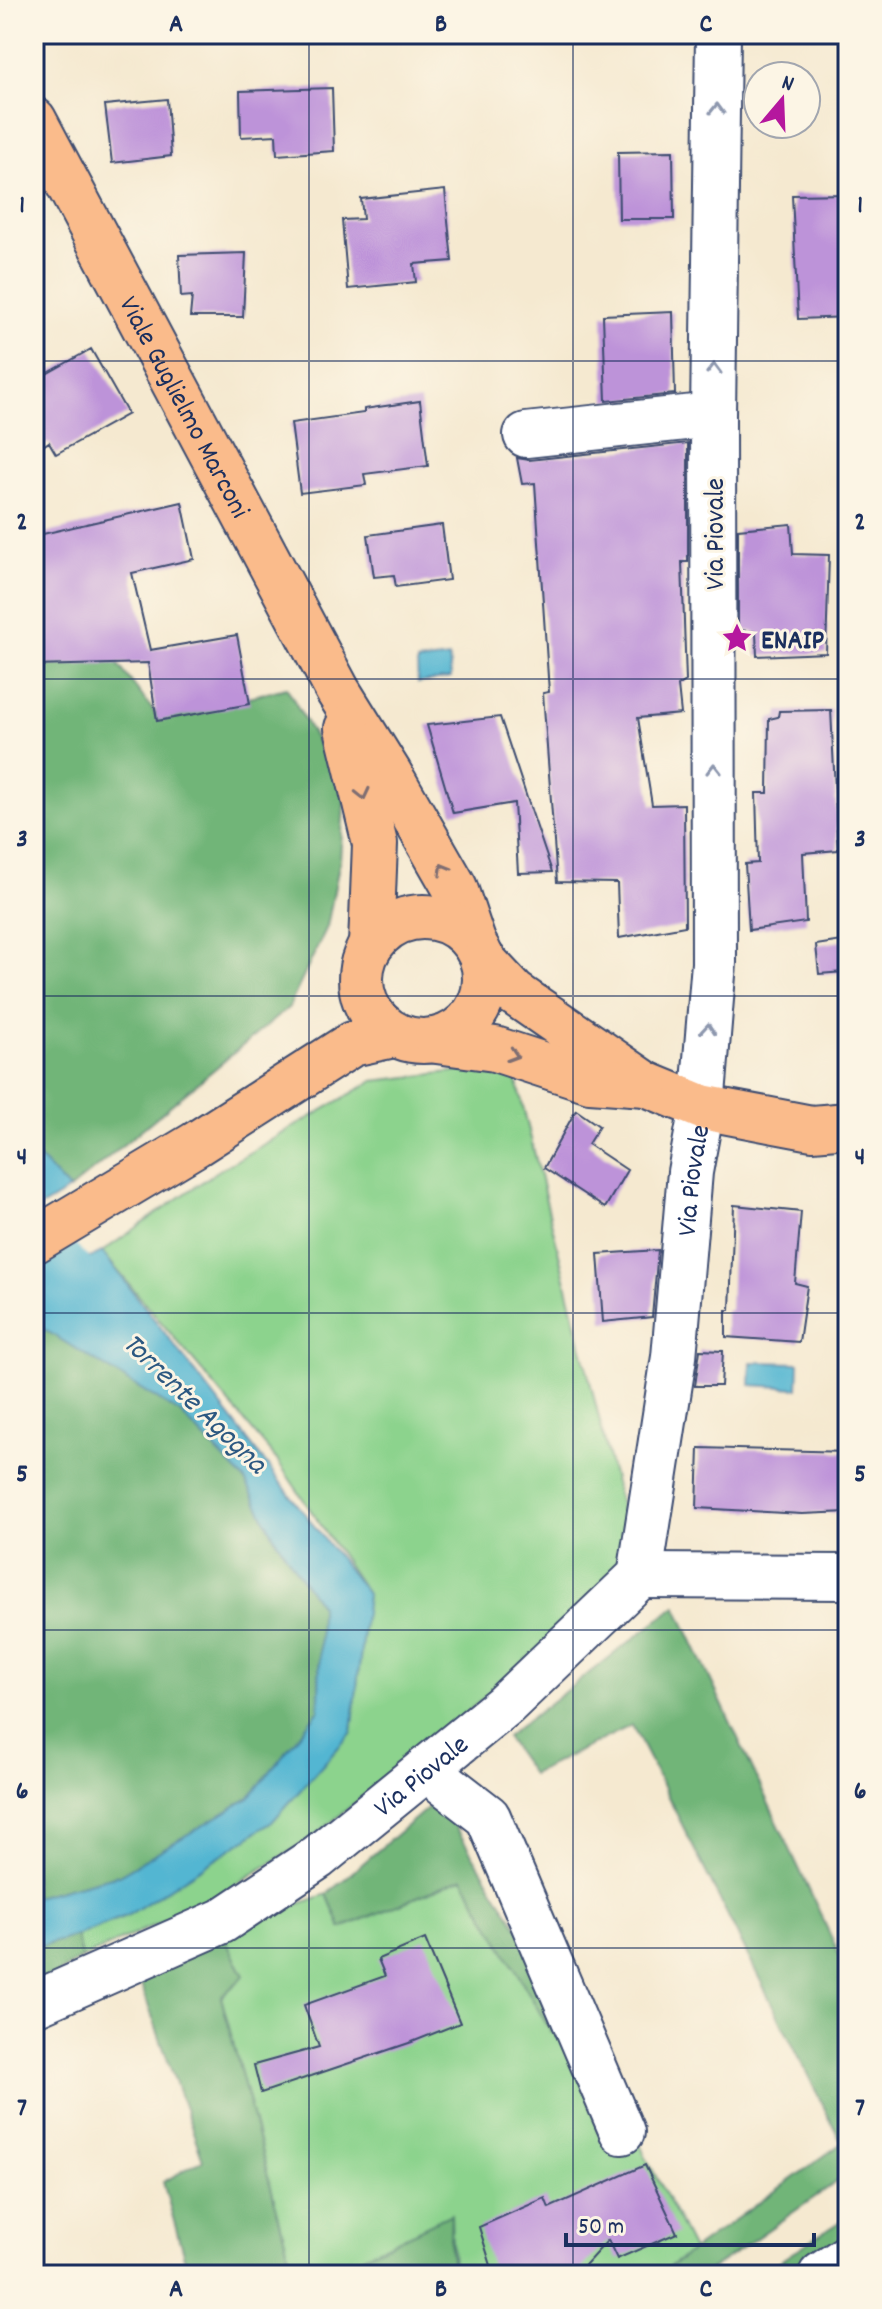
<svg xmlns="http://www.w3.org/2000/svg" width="882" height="2309" viewBox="0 0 882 2309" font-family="Dekko,sans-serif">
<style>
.green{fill:#8cd38d;stroke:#548176;stroke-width:2}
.forest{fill:#71b578;stroke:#46726b;stroke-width:2}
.water{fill:#53b6d2;stroke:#377298;stroke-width:2}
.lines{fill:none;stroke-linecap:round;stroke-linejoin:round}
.river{stroke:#53b6d2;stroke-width:60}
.building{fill:#bd93d9}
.minor-casing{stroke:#3c4b6f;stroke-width:48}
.major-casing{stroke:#3c4b6f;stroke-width:48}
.minor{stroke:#fff;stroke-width:44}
.major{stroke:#fabb8b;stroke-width:44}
.oneway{stroke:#8d97ae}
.oneway2{stroke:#7f6e72}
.grid{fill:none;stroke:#1b2f5e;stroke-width:2;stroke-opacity:0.55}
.labels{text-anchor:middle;stroke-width:6;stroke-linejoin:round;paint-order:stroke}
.street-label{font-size:28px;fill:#1b2f5e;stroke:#fcf5e5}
.poi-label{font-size:28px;font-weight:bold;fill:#1b2f5e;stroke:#fcf5e5;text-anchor:start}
.water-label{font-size:30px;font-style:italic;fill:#2c5881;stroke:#fcf5e5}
.neatline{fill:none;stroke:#1b2f5e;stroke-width:3}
.grid-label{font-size:26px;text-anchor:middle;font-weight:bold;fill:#1b2f5e}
</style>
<rect width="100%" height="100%" fill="#fcf5e5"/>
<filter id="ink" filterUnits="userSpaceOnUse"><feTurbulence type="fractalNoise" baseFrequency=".0125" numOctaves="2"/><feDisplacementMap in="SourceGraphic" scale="16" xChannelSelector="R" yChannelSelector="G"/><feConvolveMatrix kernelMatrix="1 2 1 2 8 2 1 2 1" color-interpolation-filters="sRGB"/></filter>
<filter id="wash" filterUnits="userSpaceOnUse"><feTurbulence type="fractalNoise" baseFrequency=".006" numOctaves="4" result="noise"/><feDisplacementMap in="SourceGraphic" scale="32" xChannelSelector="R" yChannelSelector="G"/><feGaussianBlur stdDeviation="1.8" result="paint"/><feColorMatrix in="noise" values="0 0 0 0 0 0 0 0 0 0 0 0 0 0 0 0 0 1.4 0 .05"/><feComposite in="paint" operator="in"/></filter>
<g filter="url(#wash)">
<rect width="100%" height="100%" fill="#f5e9d0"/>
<path class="green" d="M 513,1065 L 637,1574 L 312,1838 L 212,1899 L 82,1958 L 76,1936 L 128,1915 L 272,1822 L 352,1732 L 367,1594 L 277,1460 L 102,1252 L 216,1172 L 373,1081 Z
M 463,1878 L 551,2031 L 571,2013 L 575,2016 L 693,2250 L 658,2275 L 453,2275 L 451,2215 L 324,2275 L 294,2275 L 221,1997 L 244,1976 L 224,1938 L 279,1911 L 327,1894 L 342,1928 Z"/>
<path class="forest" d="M 107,650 L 159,718 L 287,688 L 345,792 L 340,860 L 327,927 L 289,1007 L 69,1190 L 34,1153 L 34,651 Z
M 34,1323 L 180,1413 L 245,1480 L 275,1538 L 320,1606 L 319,1710 L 249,1798 L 119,1875 L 34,1897 Z
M 676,1606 L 848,1973 L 848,2174 L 703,2275 L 658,2275 L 842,2143 L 632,1725 L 532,1774 L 506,1737 Z
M 438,1799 L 571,2013 L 551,2032 L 463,1878 L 341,1928 L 327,1894 Z
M 76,1936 L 82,1958 L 34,1989 L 34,1948 Z
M 224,1938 L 244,1976 L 221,1997 L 294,2275 L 189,2275 L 163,2182 L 203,2160 L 140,1982 Z
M 451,2214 L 450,2251 L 453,2275 L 324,2275 Z
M 848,2216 L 848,2236 L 795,2275 L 759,2275 Z"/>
<path class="water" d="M 449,658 L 451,678 L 418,683 L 417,662 Z
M 34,1153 L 69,1190 L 34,1211 Z
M 102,1252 L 367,1594 L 352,1732 L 272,1822 L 128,1915 L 76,1936 L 34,1948 L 34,1897 L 119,1875 L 249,1798 L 319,1710 L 320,1606 L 275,1538 L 245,1480 L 180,1413 L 34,1323 L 34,1284 Z
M 751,1362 L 799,1363 L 798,1388 L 750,1385 Z"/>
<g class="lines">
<path class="river" d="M 34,1247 L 118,1327"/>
</g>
<g id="blocks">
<path class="building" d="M 332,88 L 334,151 L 277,155 L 276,135 L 241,137 L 240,91 Z
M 167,99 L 171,156 L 112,163 L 105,105 Z
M 673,151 L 674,219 L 619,219 L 618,152 Z
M 445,190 L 452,261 L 414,264 L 416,282 L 348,289 L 342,220 L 363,219 L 361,199 Z
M 848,194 L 848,317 L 798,319 L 792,195 Z
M 246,253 L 243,317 L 190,317 L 192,296 L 181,297 L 179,255 Z
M 673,312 L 675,394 L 606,401 L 603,315 Z
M 91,349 L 128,414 L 56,454 L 49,442 L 34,452 L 34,381 Z
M 420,401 L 428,466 L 364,474 L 366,485 L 300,493 L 291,423 L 364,413 L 364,409 Z
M 688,443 L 688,562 L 682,562 L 686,681 L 678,686 L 681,714 L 638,718 L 652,805 L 684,804 L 685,926 L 619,938 L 617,883 L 557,882 L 543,693 L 549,692 L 535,483 L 522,484 L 517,458 L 529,460 Z
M 182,502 L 194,559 L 132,573 L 150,650 L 237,635 L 250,704 L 157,721 L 148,663 L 34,666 L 34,536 Z
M 791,524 L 793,554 L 829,555 L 826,653 L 757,656 L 756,632 L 738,630 L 738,529 Z
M 442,525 L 449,580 L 396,587 L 394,575 L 374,577 L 368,535 Z
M 831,710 L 838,850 L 803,853 L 806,922 L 749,930 L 745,864 L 758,863 L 756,793 L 768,793 L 769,719 L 778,717 L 779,711 Z
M 500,717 L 528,801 L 552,872 L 518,873 L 514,803 L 453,813 L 427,725 Z
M 842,941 L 844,972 L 819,974 L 816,945 Z
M 576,1110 L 599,1126 L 588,1144 L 627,1170 L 605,1208 L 544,1168 Z
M 734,1205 L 801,1212 L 795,1283 L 807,1286 L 799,1342 L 726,1337 L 726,1310 L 730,1310 Z
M 658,1250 L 652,1317 L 603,1322 L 598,1254 Z
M 700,1350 L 723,1351 L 721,1386 L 695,1386 Z
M 699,1448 L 848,1452 L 848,1512 L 802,1514 L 697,1508 Z
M 425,1939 L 460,2023 L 412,2042 L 261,2093 L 254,2065 L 319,2047 L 304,2005 L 385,1976 L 378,1959 Z
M 645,2165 L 677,2233 L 617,2259 L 608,2240 L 576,2275 L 494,2275 L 479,2227 L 545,2198 L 549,2208 Z"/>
</g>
</g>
<g filter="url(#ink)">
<use href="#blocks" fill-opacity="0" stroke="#3c4b6f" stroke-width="2"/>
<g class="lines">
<g class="minor-casing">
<g id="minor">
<path d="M 526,435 L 713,415"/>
<path d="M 640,1576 L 848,1577"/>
<path d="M 426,1769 L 488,1817 L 622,2132"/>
<path id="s1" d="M 34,2004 L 222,1921 L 318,1857 L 505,1705 L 640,1576 L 674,1357 L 690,1172 L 702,1107 L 714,963 L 713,415 L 718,34"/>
<path d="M 821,2275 L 848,2257"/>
</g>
</g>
<g class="major-casing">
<g id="major">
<path id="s2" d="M 34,120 L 338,691 L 389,773 L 455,888 L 473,941"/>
<path d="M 347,728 L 375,844 L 371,945"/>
<circle cx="423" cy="979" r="62"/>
<path d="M 483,960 L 514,993 L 646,1084 L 702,1107 L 812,1128 L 848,1125"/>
<path d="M 437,1041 L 495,1049 L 590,1080 L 646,1084"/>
<path d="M 34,1241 L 196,1144 L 352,1044 L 394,1035"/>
</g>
</g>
<use href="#minor" class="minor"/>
<use href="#major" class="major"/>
</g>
<defs><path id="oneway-chevron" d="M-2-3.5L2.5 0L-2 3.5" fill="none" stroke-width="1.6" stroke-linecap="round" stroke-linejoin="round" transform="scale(2)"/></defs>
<g class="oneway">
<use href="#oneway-chevron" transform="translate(717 109) rotate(-89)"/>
<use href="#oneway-chevron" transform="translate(714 369) rotate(-89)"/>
<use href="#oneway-chevron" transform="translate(714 769) rotate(-90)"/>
<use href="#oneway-chevron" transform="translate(708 1029) rotate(-85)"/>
</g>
<g class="oneway2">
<use href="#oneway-chevron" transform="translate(363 794) rotate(77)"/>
<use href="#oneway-chevron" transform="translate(444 869) rotate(-120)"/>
<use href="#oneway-chevron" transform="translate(513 1055) rotate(18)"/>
</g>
</g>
<path class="grid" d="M 309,34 L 309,2275M 573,34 L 573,2275M 34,361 L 848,361M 34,679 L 848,679M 34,996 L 848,996M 34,1313 L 848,1313M 34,1630 L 848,1630M 34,1948 L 848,1948"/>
<defs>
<g id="sight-bare" transform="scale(2.4)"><path d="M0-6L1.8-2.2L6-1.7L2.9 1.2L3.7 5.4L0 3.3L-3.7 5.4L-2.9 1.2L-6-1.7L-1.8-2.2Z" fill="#b5179e" stroke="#fcf5e5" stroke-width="2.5" paint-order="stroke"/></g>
</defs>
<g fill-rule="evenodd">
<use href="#sight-bare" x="737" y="638"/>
</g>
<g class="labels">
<g class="street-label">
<text dy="10" stroke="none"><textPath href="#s2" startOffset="324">Viale Guglielmo Marconi</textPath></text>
<text transform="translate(713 534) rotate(-90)" y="10">Via Piovale</text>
<text dy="10" stroke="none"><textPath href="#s1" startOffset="1148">Via Piovale</textPath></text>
<text dy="10" stroke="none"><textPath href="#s1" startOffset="452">Via Piovale</textPath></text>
</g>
<g class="poi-label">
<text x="761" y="648">ENAIP</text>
</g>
<g class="water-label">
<text transform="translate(196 1402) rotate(44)" y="10">Torrente Agogna</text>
</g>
</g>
<rect width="882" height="2309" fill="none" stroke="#fcf5e5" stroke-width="88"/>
<g transform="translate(782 100) rotate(19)"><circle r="38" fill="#fcf5e5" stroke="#a2a6af" stroke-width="2"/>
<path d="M0-6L14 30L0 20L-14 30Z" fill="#b5179e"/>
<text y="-12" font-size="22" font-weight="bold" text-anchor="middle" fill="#1b2f5e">N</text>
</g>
<path d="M566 2233v12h248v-12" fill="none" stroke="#1b2f5e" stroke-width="4"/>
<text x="578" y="2233" font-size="24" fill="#1b2f5e" stroke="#fcf5e5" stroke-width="6" paint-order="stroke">50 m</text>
<rect x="44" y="44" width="794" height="2221" class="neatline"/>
<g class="grid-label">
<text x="176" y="31">A</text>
<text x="441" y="31">B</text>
<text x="706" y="31">C</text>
<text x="22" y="212">1</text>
<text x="860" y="212">1</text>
<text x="22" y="529">2</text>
<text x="860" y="529">2</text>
<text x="22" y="846">3</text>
<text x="860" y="846">3</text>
<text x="22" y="1164">4</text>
<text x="860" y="1164">4</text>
<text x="22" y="1481">5</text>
<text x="860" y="1481">5</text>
<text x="22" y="1798">6</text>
<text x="860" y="1798">6</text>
<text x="22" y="2115">7</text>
<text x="860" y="2115">7</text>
<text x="176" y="2296">A</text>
<text x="441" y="2296">B</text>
<text x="706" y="2296">C</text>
</g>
</svg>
